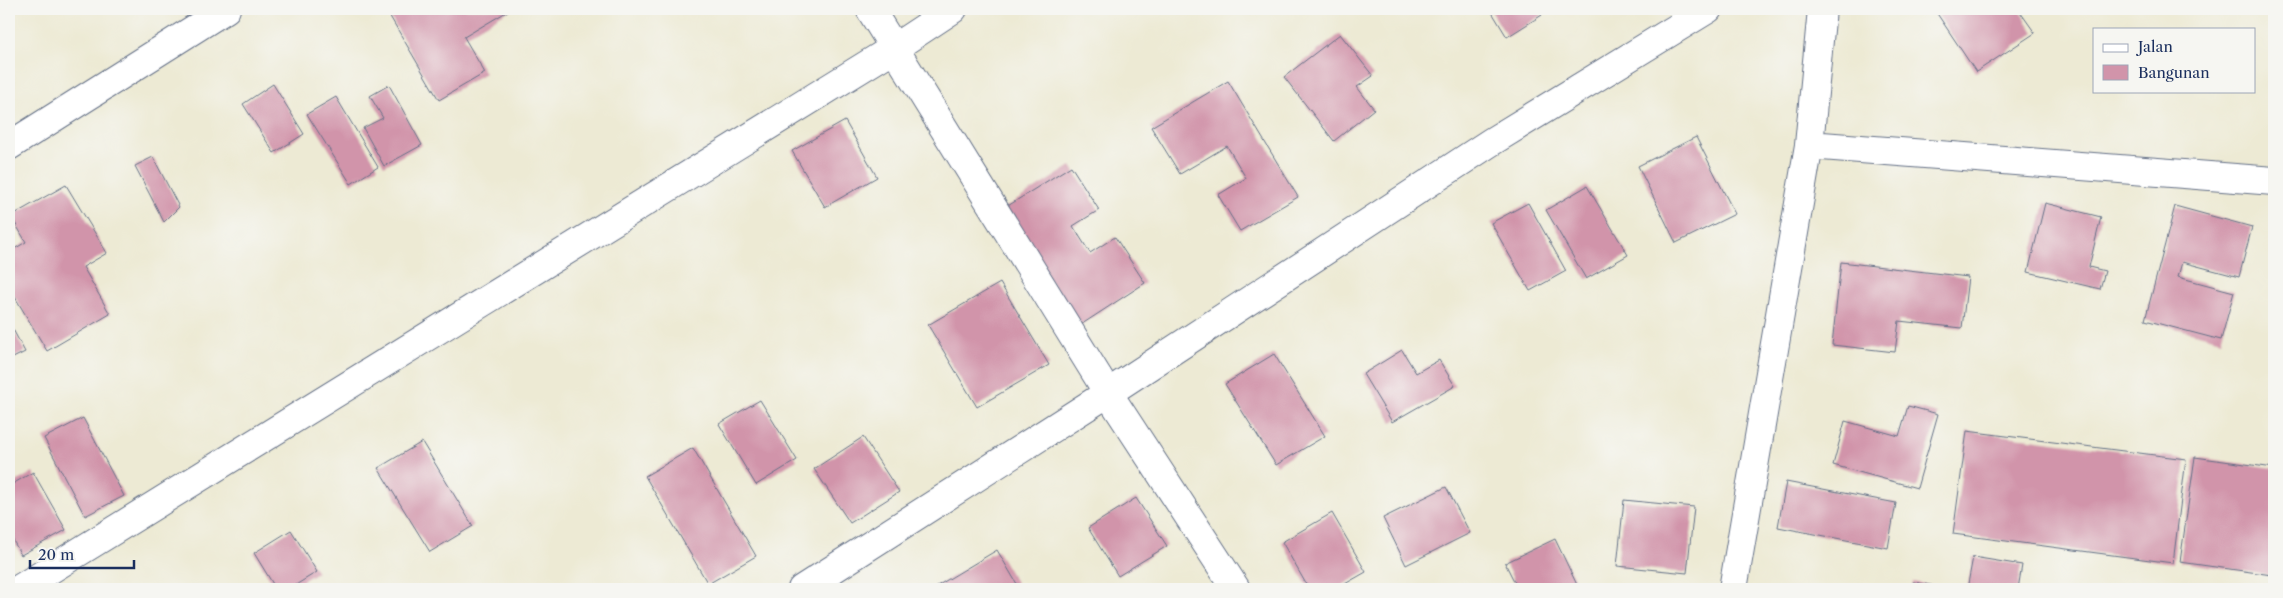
<svg xmlns="http://www.w3.org/2000/svg" width="2283" height="598" viewBox="0 0 2283 598" font-family="'Libre Caslon Text',serif">
<style>
.building{fill:#d194aa}
.lines{fill:none;stroke-linecap:round;stroke-linejoin:round}
.minor-casing{stroke:#647087;stroke-width:30}
.minor{stroke:#fff;stroke-width:28}
</style>
<rect width="100%" height="100%" fill="#f6f6f2"/>
<filter id="ink" filterUnits="userSpaceOnUse"><feTurbulence type="fractalNoise" baseFrequency=".02" numOctaves="2"/><feDisplacementMap in="SourceGraphic" scale="10" xChannelSelector="R" yChannelSelector="G"/><feConvolveMatrix kernelMatrix="1 2 1 2 8 2 1 2 1" color-interpolation-filters="sRGB"/></filter>
<filter id="wash" filterUnits="userSpaceOnUse"><feTurbulence type="fractalNoise" baseFrequency=".0096" numOctaves="4" result="noise"/><feDisplacementMap in="SourceGraphic" scale="20" xChannelSelector="R" yChannelSelector="G"/><feGaussianBlur stdDeviation="1.12" result="paint"/><feColorMatrix in="noise" values="0 0 0 0 0 0 0 0 0 0 0 0 0 0 0 0 0 1.4 0 .05"/><feComposite in="paint" operator="in"/></filter>
<g filter="url(#wash)">
<rect width="100%" height="100%" fill="#edead4"/>
<g id="blocks">
<path class="building" d="M 396,9 L 446,9 L 447,11 L 451,9 L 507,9 L 508,11 L 464,37 L 485,73 L 439,100 L 388,13 Z
M 1490,9 L 1538,9 L 1542,15 L 1507,37 Z
M 1934,9 L 2018,9 L 2035,33 L 1976,72 Z
M 1340,34 L 1373,76 L 1357,87 L 1374,109 L 1334,141 L 1284,77 Z
M 1228,81 L 1298,197 L 1240,231 L 1218,195 L 1246,178 L 1227,146 L 1180,174 L 1151,127 Z
M 273,84 L 304,134 L 274,153 L 243,104 Z
M 389,85 L 422,145 L 384,166 L 363,128 L 383,118 L 370,96 Z
M 336,97 L 378,167 L 351,184 L 307,114 Z
M 845,121 L 877,177 L 825,207 L 792,151 Z
M 1696,137 L 1735,214 L 1676,243 L 1638,166 Z
M 153,157 L 179,207 L 164,222 L 135,166 Z
M 1071,166 L 1099,210 L 1073,226 L 1090,253 L 1115,237 L 1145,283 L 1079,326 L 1003,209 Z
M 66,185 L 107,253 L 83,267 L 110,314 L 47,351 L 9,287 L 9,252 L 26,242 L 11,216 Z
M 1587,186 L 1628,255 L 1586,279 L 1546,210 Z
M 1528,203 L 1566,271 L 1530,291 L 1491,223 Z
M 2045,203 L 2101,217 L 2089,267 L 2105,271 L 2100,289 L 2028,272 Z
M 2175,206 L 2252,227 L 2239,277 L 2182,262 L 2178,277 L 2234,292 L 2221,340 L 2145,320 Z
M 1841,262 L 1968,277 L 1962,328 L 1899,321 L 1895,352 L 1832,345 Z
M 1000,283 L 1049,365 L 977,407 L 928,325 Z
M 9,322 L 25,352 L 9,360 Z
M 1402,350 L 1416,373 L 1439,360 L 1455,386 L 1392,422 L 1363,374 Z
M 1274,354 L 1325,436 L 1276,465 L 1225,384 Z
M 760,400 L 797,460 L 756,485 L 719,424 Z
M 1908,406 L 1938,414 L 1917,488 L 1833,465 L 1845,421 L 1899,436 Z
M 83,418 L 124,496 L 85,516 L 44,438 Z
M 1967,431 L 2186,459 L 2173,563 L 1953,534 Z
M 863,437 L 899,492 L 850,523 L 814,469 Z
M 422,442 L 473,526 L 430,552 L 378,468 Z
M 693,448 L 756,556 L 708,584 L 645,476 Z
M 2195,457 L 2274,468 L 2274,562 L 2272,575 L 2180,562 Z
M 33,472 L 66,530 L 21,555 L 9,533 L 9,486 Z
M 1786,482 L 1896,503 L 1888,548 L 1778,527 Z
M 1446,487 L 1470,533 L 1406,565 L 1383,518 Z
M 1136,498 L 1167,546 L 1118,576 L 1088,528 Z
M 1624,500 L 1694,507 L 1687,573 L 1617,566 Z
M 1332,513 L 1366,572 L 1336,589 L 1309,589 L 1282,542 Z
M 291,530 L 317,572 L 289,589 L 276,589 L 254,553 Z
M 1555,539 L 1579,589 L 1518,589 L 1505,563 Z
M 997,550 L 1020,589 L 939,589 L 937,586 Z
M 1973,557 L 2022,565 L 2018,589 L 1967,589 Z
M 1913,582 L 1947,588 L 1947,589 L 1912,589 Z"/>
</g>
</g>
<g filter="url(#ink)">
<use href="#blocks" fill-opacity="0" stroke="#647087" stroke-width="1"/>
<g class="lines">
<g class="minor-casing">
<path id="minor" d="M 870,9 L 1108,393 L 1236,589
M 1809,145 L 2274,181
M 9,146 L 226,9
M 19,589 L 894,48 L 953,9
M 802,589 L 1108,393 L 1491,142 L 1708,9
M 1733,589 L 1809,145 L 1822,9"/>
</g>
<use href="#minor" class="minor"/>
</g>
</g>
<rect width="2283" height="598" fill="none" stroke="#f6f6f2" stroke-width="30"/>
<rect x="2093" y="28" width="162" height="65" fill="#f6f6f2" stroke="#9ea6b7"/>
<rect x="2103" y="44" width="25" height="8" fill="#ffffff" stroke="#9ea6b7"/>
<text x="2138" y="52" font-size="15" fill="#1b2f5e">Jalan</text>
<rect x="2103" y="65" width="25" height="15" fill="#d194aa" stroke="#9ea6b7"/>
<text x="2138" y="78" font-size="15" fill="#1b2f5e">Bangunan</text>
<path d="M30 560v8h104v-8" fill="none" stroke="#1b2f5e" stroke-width="2.5"/>
<text x="38" y="560" font-size="15" fill="#1b2f5e" stroke="#f6f6f2" stroke-width="4" paint-order="stroke">20 m</text>
</svg>
